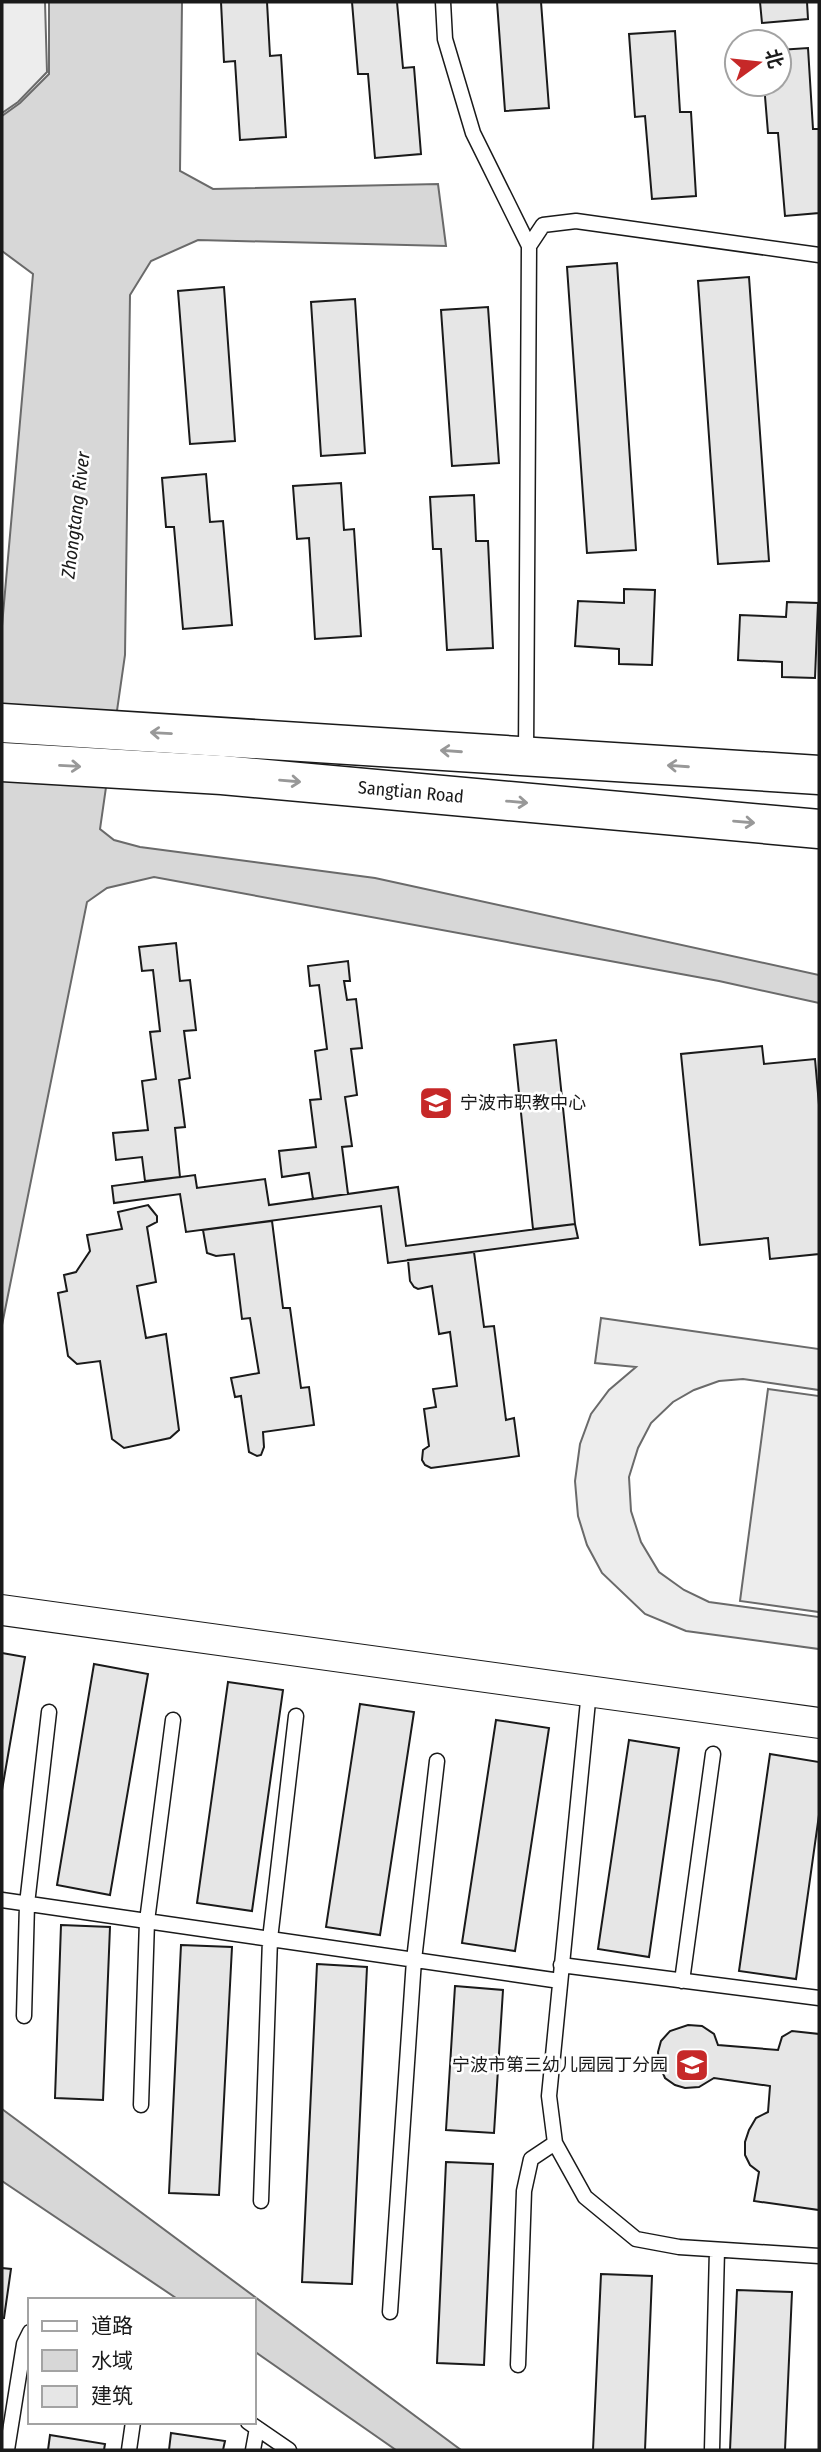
<svg xmlns="http://www.w3.org/2000/svg" width="821" height="2452" viewBox="0 0 821 2452" font-family="'Fira Sans Condensed','Noto Sans SC',sans-serif">
<style>
.built{fill:#ededed;stroke:#6a6a6a;stroke-width:2}
.water{fill:#d7d7d7;stroke:#6a6a6a;stroke-width:2}
.building{fill:#e6e6e6;stroke:#1a1a1a;stroke-width:2}
.lines{fill:none;stroke-linecap:round;stroke-linejoin:round}
.lane-casing{stroke:#1a1a1a;stroke-width:17}
.street-casing{stroke:#1a1a1a;stroke-width:32}
.secondary-casing{stroke:#1a1a1a;stroke-width:41}
.lane{stroke:#fff;stroke-width:14}
.street{stroke:#fff;stroke-width:30}
.secondary{stroke:#fff;stroke-width:38}
.oneway{stroke:#989898}
.labels{text-anchor:middle;stroke-width:5;stroke-linejoin:round;paint-order:stroke}
.street-label{font-size:18px;fill:#1a1a1a;stroke:#fff}
.poi-label{font-size:18px;fill:#1a1a1a;stroke:#fff;text-anchor:start}
.water-label{font-size:19px;font-style:italic;fill:#1a1a1a;stroke:#fff}
</style>
<rect width="100%" height="100%" fill="#fff"/>
<path class="built" d="M 2,2 L 45,2 L 47,72 L 18,102 L 2,113 Z
M 601,1318 L 819,1349 L 819,1390 L 743,1379 L 719,1381 L 694,1390 L 673,1402 L 651,1423 L 638,1448 L 629,1477 L 631,1511 L 641,1542 L 659,1572 L 684,1590 L 709,1602 L 819,1617 L 819,1649 L 686,1631 L 645,1614 L 602,1573 L 587,1545 L 578,1516 L 575,1481 L 580,1444 L 591,1414 L 609,1390 L 636,1367 L 595,1363 Z
M 768,1389 L 819,1396 L 819,1612 L 740,1601 Z"/>
<path class="water" d="M 49,2 L 182,2 L 180,171 L 213,189 L 438,184 L 446,246 L 198,240 L 151,261 L 130,295 L 125,655 L 100,829 L 114,840 L 140,847 L 375,878 L 819,975 L 819,1003 L 719,981 L 154,877 L 107,888 L 87,902 L 2,1325 L 2,626 L 33,274 L 2,251 L 2,116 L 20,103 L 49,74 Z
M 2,2109 L 461,2450 L 396,2450 L 254,2351 L 254,2300 L 179,2300 L 2,2181 Z"/>
<path class="building" d="M 221,2 L 267,2 L 270,56 L 281,55 L 286,137 L 240,140 L 235,61 L 224,62 Z
M 352,2 L 397,2 L 403,68 L 414,67 L 421,154 L 375,158 L 368,74 L 358,74 Z
M 497,2 L 541,2 L 549,108 L 505,111 Z
M 760,2 L 807,2 L 808,19 L 762,23 Z
M 675,31 L 680,112 L 691,112 L 696,196 L 652,199 L 645,116 L 635,117 L 629,34 Z
M 808,48 L 813,129 L 819,129 L 819,213 L 785,216 L 778,133 L 768,133 L 764,84 L 779,84 L 779,50 Z
M 617,263 L 636,550 L 587,553 L 567,267 Z
M 749,277 L 769,561 L 718,564 L 698,281 Z
M 224,287 L 235,441 L 190,444 L 178,291 Z
M 355,299 L 365,453 L 321,456 L 311,302 Z
M 488,307 L 499,463 L 452,466 L 441,310 Z
M 206,474 L 210,522 L 223,521 L 232,625 L 183,629 L 174,527 L 166,527 L 162,478 Z
M 341,483 L 344,530 L 354,529 L 361,636 L 315,639 L 309,538 L 297,539 L 293,486 Z
M 474,495 L 476,541 L 488,541 L 493,648 L 447,650 L 441,549 L 433,549 L 430,497 Z
M 624,589 L 655,590 L 652,665 L 619,664 L 619,649 L 575,646 L 578,601 L 624,603 Z
M 787,602 L 818,603 L 815,678 L 782,677 L 782,662 L 738,660 L 740,615 L 786,617 Z
M 176,943 L 180,981 L 190,980 L 196,1030 L 184,1031 L 190,1078 L 179,1080 L 185,1127 L 175,1128 L 180,1177 L 145,1181 L 142,1157 L 116,1160 L 113,1133 L 148,1130 L 142,1081 L 156,1079 L 150,1032 L 160,1031 L 153,970 L 142,971 L 139,947 Z
M 348,961 L 350,981 L 344,981 L 347,1000 L 356,999 L 362,1048 L 351,1049 L 357,1095 L 345,1097 L 352,1146 L 342,1147 L 348,1194 L 313,1199 L 309,1173 L 282,1177 L 279,1151 L 316,1147 L 310,1100 L 321,1099 L 315,1051 L 327,1049 L 319,985 L 310,986 L 308,966 Z
M 556,1040 L 575,1224 L 533,1229 L 514,1045 Z
M 762,1046 L 764,1064 L 815,1059 L 819,1105 L 819,1254 L 770,1259 L 768,1238 L 700,1245 L 681,1054 Z
M 195,1175 L 197,1188 L 265,1179 L 269,1205 L 398,1187 L 406,1246 L 575,1224 L 578,1238 L 388,1263 L 381,1206 L 186,1232 L 180,1194 L 114,1203 L 112,1186 Z
M 148,1205 L 157,1216 L 157,1222 L 147,1227 L 156,1282 L 137,1286 L 146,1338 L 166,1334 L 179,1430 L 170,1438 L 124,1448 L 112,1439 L 100,1361 L 77,1364 L 68,1356 L 58,1293 L 67,1291 L 64,1275 L 76,1272 L 90,1251 L 87,1235 L 122,1229 L 118,1212 Z
M 272,1221 L 283,1308 L 290,1308 L 301,1388 L 309,1387 L 314,1425 L 263,1432 L 264,1447 L 261,1455 L 257,1456 L 249,1452 L 241,1396 L 235,1397 L 231,1378 L 259,1373 L 250,1318 L 242,1319 L 234,1254 L 216,1256 L 207,1253 L 203,1230 Z
M 474,1252 L 484,1327 L 494,1326 L 506,1420 L 514,1418 L 519,1456 L 431,1468 L 425,1465 L 422,1460 L 423,1450 L 429,1446 L 424,1409 L 436,1407 L 433,1389 L 457,1386 L 450,1332 L 439,1334 L 432,1286 L 418,1289 L 414,1287 L 410,1281 L 408,1260 Z
M 2,1653 L 25,1657 L 2,1790 Z
M 94,1664 L 148,1674 L 110,1895 L 57,1885 Z
M 228,1682 L 283,1690 L 252,1911 L 197,1903 Z
M 360,1704 L 414,1712 L 380,1935 L 326,1927 Z
M 496,1720 L 549,1728 L 515,1951 L 462,1943 Z
M 629,1740 L 679,1748 L 649,1957 L 598,1949 Z
M 770,1754 L 819,1762 L 819,1815 L 796,1979 L 739,1971 Z
M 61,1925 L 110,1927 L 103,2100 L 55,2098 Z
M 181,1945 L 232,1947 L 219,2195 L 169,2193 Z
M 317,1964 L 367,1967 L 352,2284 L 302,2282 Z
M 455,1986 L 503,1990 L 494,2133 L 446,2130 Z
M 688,2025 L 702,2026 L 714,2034 L 718,2045 L 778,2050 L 782,2037 L 792,2031 L 819,2034 L 819,2210 L 754,2201 L 759,2172 L 750,2165 L 745,2155 L 745,2142 L 749,2130 L 756,2118 L 768,2112 L 770,2086 L 714,2078 L 699,2087 L 685,2088 L 675,2085 L 665,2078 L 659,2064 L 658,2052 L 661,2041 L 670,2031 Z
M 446,2162 L 493,2164 L 484,2365 L 437,2363 Z
M 2,2268 L 11,2269 L 4,2318 L 2,2318 Z
M 601,2274 L 652,2276 L 645,2450 L 593,2450 Z
M 737,2290 L 792,2292 L 785,2450 L 730,2450 Z
M 171,2433 L 225,2441 L 223,2450 L 169,2450 Z
M 50,2435 L 105,2444 L 104,2450 L 48,2450 Z"/>
<g class="lines">
<g class="lane-casing">
<path id="lane" d="M 443,2 L 445,39 L 473,133 L 529,246
M 526,755 L 529,246 L 543,225 L 576,221 L 819,255
M 589,1691 L 549,2096 L 555,2143 L 585,2197 L 636,2239 L 679,2247 L 819,2256
M 2,1900 L 560,1981
M 561,1965 L 819,1998
M 682,1981 L 713,1754
M 24,2016 L 27,1904 L 49,1712
M 141,2105 L 147,1921 L 173,1720
M 261,2201 L 270,1939 L 296,1716
M 390,2312 L 414,1960 L 437,1761
M 518,2365 L 524,2191 L 531,2159 L 555,2143
M 248,2422 L 289,2450
M 7,2450 L 24,2344 L 30,2332
M 129,2450 L 133,2422
M 253,2450 L 257,2428
M 712,2450 L 717,2250"/>
</g>
<g class="street-casing">
<path id="street" d="M 2,1610 L 819,1723"/>
</g>
<g class="secondary-casing">
<g id="secondary">
<path d="M 2,723 L 819,775"/>
<path id="s1" d="M 2,762 L 222,775 L 819,829"/>
</g>
</g>
<use href="#lane" class="lane"/>
<use href="#street" class="street"/>
<use href="#secondary" class="secondary"/>
</g>
<defs><path id="oneway-shaft" d="M-6 0H5M1.5-3L5.5 0L1.5 3" fill="none" stroke-width="1.6" stroke-linecap="round" stroke-linejoin="round" transform="scale(1.75)"/></defs>
<g class="oneway">
<use href="#oneway-shaft" transform="translate(161 733) rotate(-177)"/>
<use href="#oneway-shaft" transform="translate(451 751) rotate(-176)"/>
<use href="#oneway-shaft" transform="translate(70 766) rotate(3)"/>
<use href="#oneway-shaft" transform="translate(678 766) rotate(-176)"/>
<use href="#oneway-shaft" transform="translate(290 781) rotate(5)"/>
<use href="#oneway-shaft" transform="translate(517 802) rotate(5)"/>
<use href="#oneway-shaft" transform="translate(744 822) rotate(5)"/>
</g>
<defs>
<g id="university-square" transform="scale(1.75)"><rect x="-9" y="-9" width="18" height="18" rx="4" fill="#c62828" stroke="#fff"/><path d="M0-5L7-2L0 1L-7-2ZM-4 1L0 2.5L4 1V4Q0 6-4 4Z" fill="#fff"/></g>
<g id="school-square" transform="scale(1.75)"><rect x="-9" y="-9" width="18" height="18" rx="4" fill="#c62828" stroke="#fff"/><path d="M0-5L7-2L0 1L-7-2ZM-4 1L0 2.5L4 1V4Q0 6-4 4Z" fill="#fff"/></g>
</defs>
<g fill-rule="evenodd">
<use href="#university-square" x="436" y="1103"/>
<use href="#school-square" x="692" y="2065"/>
</g>
<g class="labels">
<g class="street-label">
<text dy="6" stroke="none"><textPath href="#s1" startOffset="410">Sangtian Road</textPath></text>
</g>
<g class="poi-label">
<text x="460" y="1109">宁波市职教中心</text>
<text x="668" y="2071" text-anchor="end">宁波市第三幼儿园园丁分园</text>
</g>
<g class="water-label">
<text transform="translate(75 515) rotate(-83)" y="7">Zhongtang River</text>
</g>
</g>
<rect width="821" height="2452" fill="none" stroke="#1a1a1a" stroke-width="7"/>
<rect x="28" y="2298" width="228" height="126" fill="#ffffff" stroke="#a3a3a3" stroke-width="2"/>
<rect x="42" y="2321" width="35" height="10" fill="#ffffff" stroke="#a3a3a3" stroke-width="2"/>
<text x="91" y="2333" font-size="21" fill="#1a1a1a">道路</text>
<rect x="42" y="2350" width="35" height="21" fill="#d7d7d7" stroke="#a3a3a3" stroke-width="2"/>
<text x="91" y="2368" font-size="21" fill="#1a1a1a">水域</text>
<rect x="42" y="2386" width="35" height="21" fill="#e6e6e6" stroke="#a3a3a3" stroke-width="2"/>
<text x="91" y="2403" font-size="21" fill="#1a1a1a">建筑</text>
<g transform="translate(758 63) rotate(75)"><circle r="33" fill="#ffffff" stroke="#a3a3a3" stroke-width="2"/>
<path d="M0-5L12 26L0 18L-12 26Z" fill="#c62828"/>
<text y="-10" font-size="19" font-weight="bold" text-anchor="middle" fill="#1a1a1a">北</text>
</g>
</svg>
